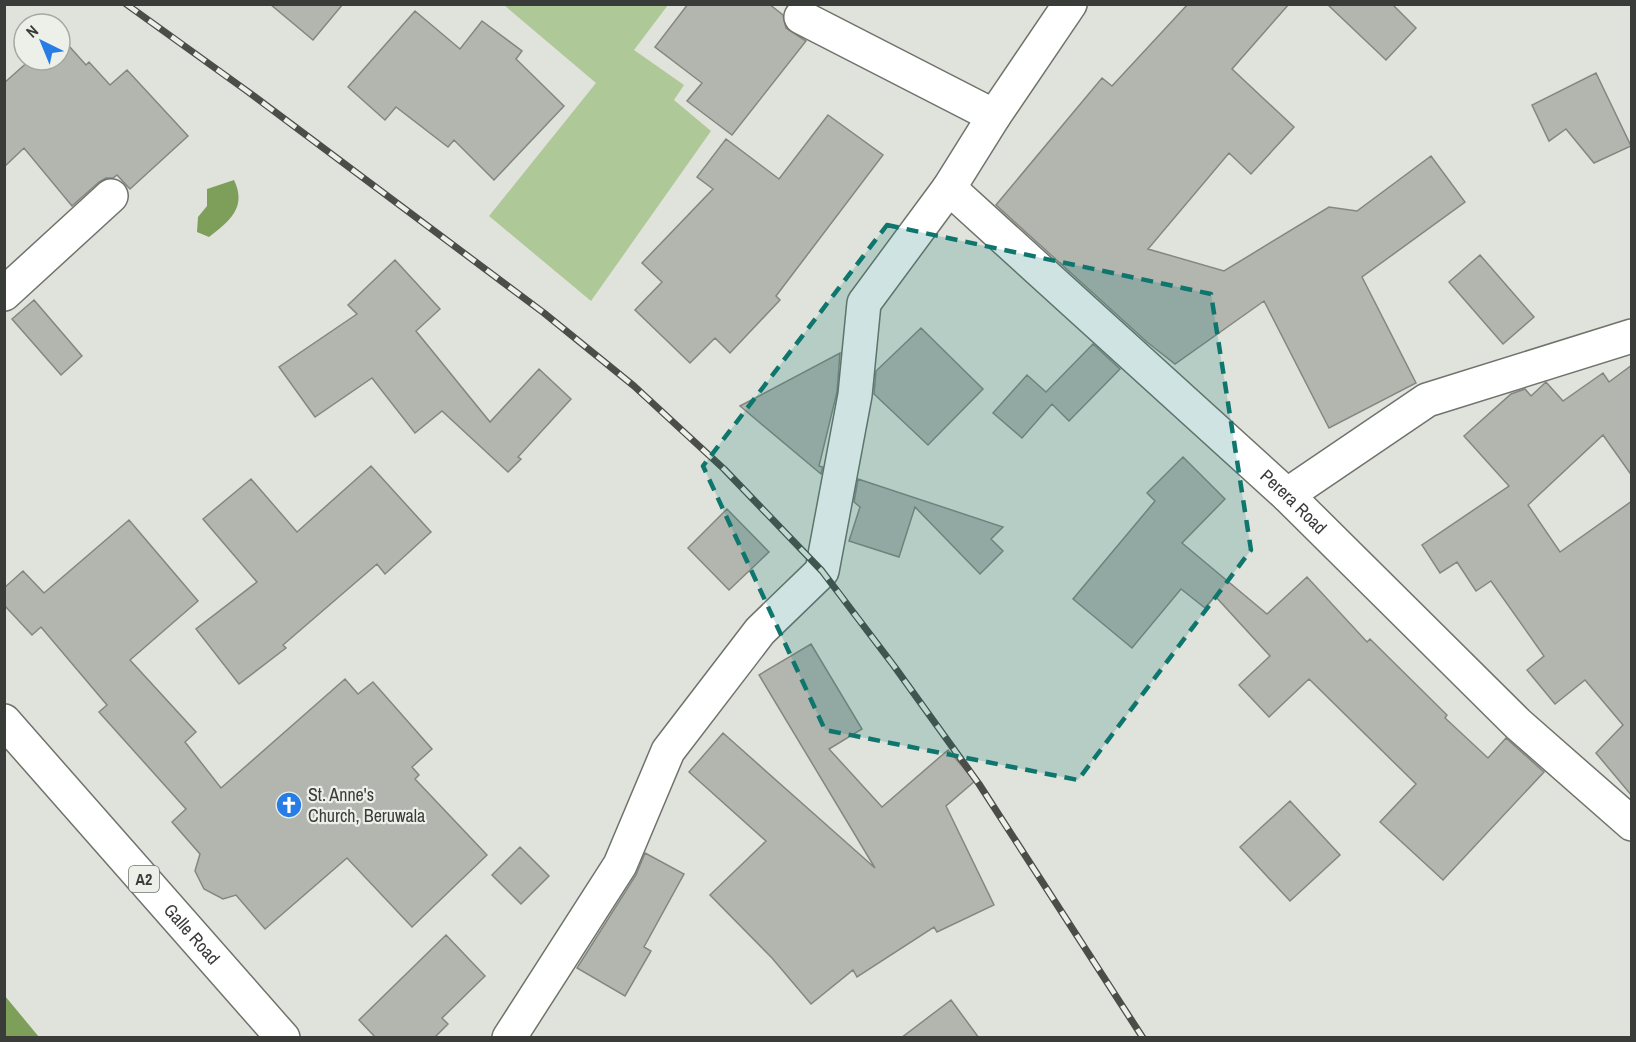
<svg xmlns="http://www.w3.org/2000/svg" width="1636" height="1042" viewBox="0 0 1636 1042" font-family="'Archivo Narrow',sans-serif">
<style>
.green{fill:#afc898}
.water{fill:#7d9f5a}
.building{fill:#b2b6af;stroke:#838780;stroke-width:1.5}
.lines{fill:none;stroke-linecap:round;stroke-linejoin:round}
.minor-casing{stroke:#6f736c;stroke-width:36}
.highway-casing{stroke:#6f736c;stroke-width:36}
.minor{stroke:#fff;stroke-width:33}
.highway{stroke:#fff;stroke-width:33}
.rail-casing{stroke:#4b4d49;stroke-width:7}
.rail{stroke:#ecf0e9;stroke-width:4.5;stroke-dasharray:14;stroke-linecap:butt}
.marked{fill:#0f766e;fill-opacity:0.2;stroke:#0f766e;stroke-width:4.5;stroke-dasharray:12 8;stroke-linejoin:round}
.labels{text-anchor:middle;stroke-width:4.5;stroke-linejoin:round;paint-order:stroke}
.shield{fill:#ecf0e9;stroke:#6f726e;stroke-width:1.5}
.shield-label{font-size:16px;font-weight:bold;fill:#3a3c39}
.street-label{font-size:18px;fill:#3a3c39;stroke:#ecf0e9}
.poi-label{font-size:18px;fill:#3a3c39;stroke:#ecf0e9;text-anchor:start}
</style>
<rect width="100%" height="100%" fill="#dfe3db"/>
<path class="green" d="M 504,5 L 668,5 L 634,50 L 684,85 L 674,100 L 711,131 L 591,301 L 489,216 L 596,83 Z"/>
<path class="water" d="M 234,180 C 247,207 230,221 209,237 L 197,232 L 198,217 L 207,206 L 207,189 Z
M 5,996 L 39,1037 L 5,1037 Z"/>
<path class="building" d="M 270,4 L 343,4 L 313,40 Z
M 688,4 L 769,4 L 783,15 L 786,28 L 806,41 L 732,135 L 687,101 L 702,83 L 655,47 Z
M 1188,4 L 1289,4 L 1232,69 L 1294,127 L 1251,174 L 1229,153 L 1148,249 L 1224,271 L 1329,207 L 1357,211 L 1431,156 L 1465,202 L 1362,277 L 1416,383 L 1329,428 L 1264,301 L 1175,364 L 1147,342 L 996,205 L 1102,78 L 1112,86 Z
M 1327,4 L 1392,4 L 1416,28 L 1386,60 Z
M 415,11 L 460,49 L 482,21 L 522,51 L 516,59 L 564,106 L 494,180 L 454,140 L 448,147 L 396,107 L 385,120 L 348,87 Z
M 60,36 L 86,65 L 89,62 L 110,85 L 127,70 L 188,136 L 130,189 L 117,175 L 113,178 L 106,178 L 99,182 L 72,206 L 24,148 L 4,167 L 4,83 L 30,60 L 60,60 Z
M 1596,73 L 1631,146 L 1594,163 L 1566,129 L 1549,141 L 1532,105 Z
M 828,115 L 883,155 L 776,296 L 780,300 L 730,353 L 715,338 L 690,363 L 635,310 L 662,282 L 642,263 L 713,189 L 697,177 L 726,139 L 779,179 Z
M 1480,255 L 1534,317 L 1503,344 L 1449,282 Z
M 395,260 L 440,309 L 416,331 L 490,422 L 539,369 L 571,399 L 518,457 L 521,459 L 508,472 L 442,411 L 415,433 L 372,378 L 315,417 L 279,367 L 357,314 L 348,305 Z
M 34,300 L 82,356 L 61,375 L 12,319 Z
M 921,328 L 983,389 L 928,445 L 874,394 L 876,371 Z
M 1093,344 L 1120,369 L 1069,421 L 1052,404 L 1022,438 L 993,413 L 1027,375 L 1046,392 Z
M 840,353 L 837,392 L 819,466 L 823,467 L 821,474 L 740,406 Z
M 1632,365 L 1632,476 L 1603,435 L 1528,505 L 1560,552 L 1632,501 L 1632,796 L 1596,753 L 1623,725 L 1585,680 L 1555,704 L 1527,670 L 1544,656 L 1491,581 L 1476,591 L 1457,562 L 1440,573 L 1422,545 L 1509,486 L 1464,436 L 1511,394 L 1525,389 L 1531,396 L 1546,382 L 1563,401 L 1603,373 L 1609,382 Z
M 1183,457 L 1225,499 L 1182,543 L 1267,614 L 1307,577 L 1367,642 L 1370,639 L 1447,715 L 1445,718 L 1488,758 L 1506,738 L 1544,772 L 1443,880 L 1380,822 L 1416,784 L 1309,679 L 1269,717 L 1239,685 L 1270,656 L 1215,596 L 1205,608 L 1181,589 L 1132,648 L 1073,599 L 1155,501 L 1147,493 Z
M 371,466 L 431,532 L 385,574 L 377,564 L 283,645 L 286,648 L 239,684 L 196,629 L 257,582 L 203,519 L 251,479 L 297,532 Z
M 858,479 L 1003,527 L 991,539 L 1003,551 L 980,574 L 915,507 L 899,557 L 849,541 L 860,507 L 854,502 Z
M 727,509 L 769,552 L 729,590 L 688,548 Z
M 129,520 L 198,601 L 130,660 L 196,732 L 185,742 L 221,788 L 345,679 L 358,694 L 373,682 L 432,749 L 412,767 L 419,775 L 415,779 L 487,855 L 412,927 L 347,858 L 265,929 L 236,895 L 223,899 L 204,889 L 195,871 L 200,854 L 172,822 L 186,809 L 99,712 L 107,705 L 41,627 L 32,635 L 4,605 L 4,588 L 23,571 L 44,593 Z
M 811,644 L 862,729 L 829,749 L 882,807 L 948,750 L 975,781 L 946,806 L 994,905 L 937,932 L 934,927 L 857,977 L 853,970 L 811,1004 L 772,958 L 710,895 L 766,841 L 689,772 L 723,733 L 875,868 L 759,675 Z
M 1290,801 L 1340,855 L 1290,901 L 1240,847 Z
M 520,847 L 549,876 L 521,904 L 492,875 Z
M 645,853 L 684,874 L 644,947 L 651,951 L 625,996 L 577,968 L 636,875 Z
M 446,935 L 485,976 L 442,1018 L 448,1024 L 434,1038 L 376,1038 L 359,1020 Z
M 951,1000 L 979,1038 L 901,1038 Z"/>
<g class="lines">
<g class="minor-casing">
<g id="minor">
<path d="M 801,17 L 994,116"/>
<path id="s1" d="M 949,188 L 1287,495 L 1518,724 L 1632,824"/>
<path d="M 4,294 L 111,196"/>
<path d="M 1287,495 L 1427,400 L 1632,336"/>
<path d="M 509,1038 L 620,865 L 668,751 L 760,631 L 822,571 L 855,395 L 864,303 L 949,188 L 994,116 L 1070,4"/>
</g>
</g>
<g class="highway-casing">
<g id="highway">
<path id="s2" d="M 4,721 L 283,1038"/>
</g>
</g>
<use href="#minor" class="minor"/>
<use href="#highway" class="highway"/>
<g class="rail-casing">
<path id="rail" d="M 126,4 L 247,91 L 544,313 L 634,386 L 724,469 L 822,571 L 894,666 L 979,784 L 1143,1038"/>
</g>
<use href="#rail" class="rail"/>
</g>
<path class="marked" d="M 887,225 L 1211,294 L 1251,550 L 1078,780 L 825,730 L 703,466 Z"/>
<defs>
<g id="church-disc" transform="scale(1.35)"><circle r="9.5" fill="#277ce6" stroke="#ecf0e9"/><path d="M-1.2-6h2.4v3.5h3.3v2.4h-3.3V6h-2.4V-.1h-3.3v-2.4h3.3Z" fill="#fff"/></g>
</defs>
<g fill-rule="evenodd">
<use href="#church-disc" x="289" y="805"/>
</g>
<g class="labels">
<rect class="shield" x="129" y="866" width="30" height="26" rx="4.5"/>
<g class="shield-label">
<text x="144" y="885">A2</text>
</g>
<g class="street-label">
<text dy="6" stroke="none"><textPath href="#s1" startOffset="466">Perera Road</textPath></text>
<text dy="6" stroke="none"><textPath href="#s2" startOffset="284">Galle Road</textPath></text>
</g>
<g class="poi-label">
<text x="308" y="801">St. Anne's<tspan x="308" dy="21">Church, Beruwala</tspan></text>
</g>
</g>
<rect width="1636" height="1042" fill="none" stroke="#3a3c39" stroke-width="12"/>
<g transform="translate(42 42) rotate(317)"><circle r="28" fill="#ecf0e9" stroke="#a5a8a3" stroke-width="1.5"/>
<path d="M0-4.5L10 22L0 15L-10 22Z" fill="#277ce6"/>
<text y="-9" font-size="16" font-weight="bold" text-anchor="middle" fill="#3a3c39">N</text>
</g>
</svg>
